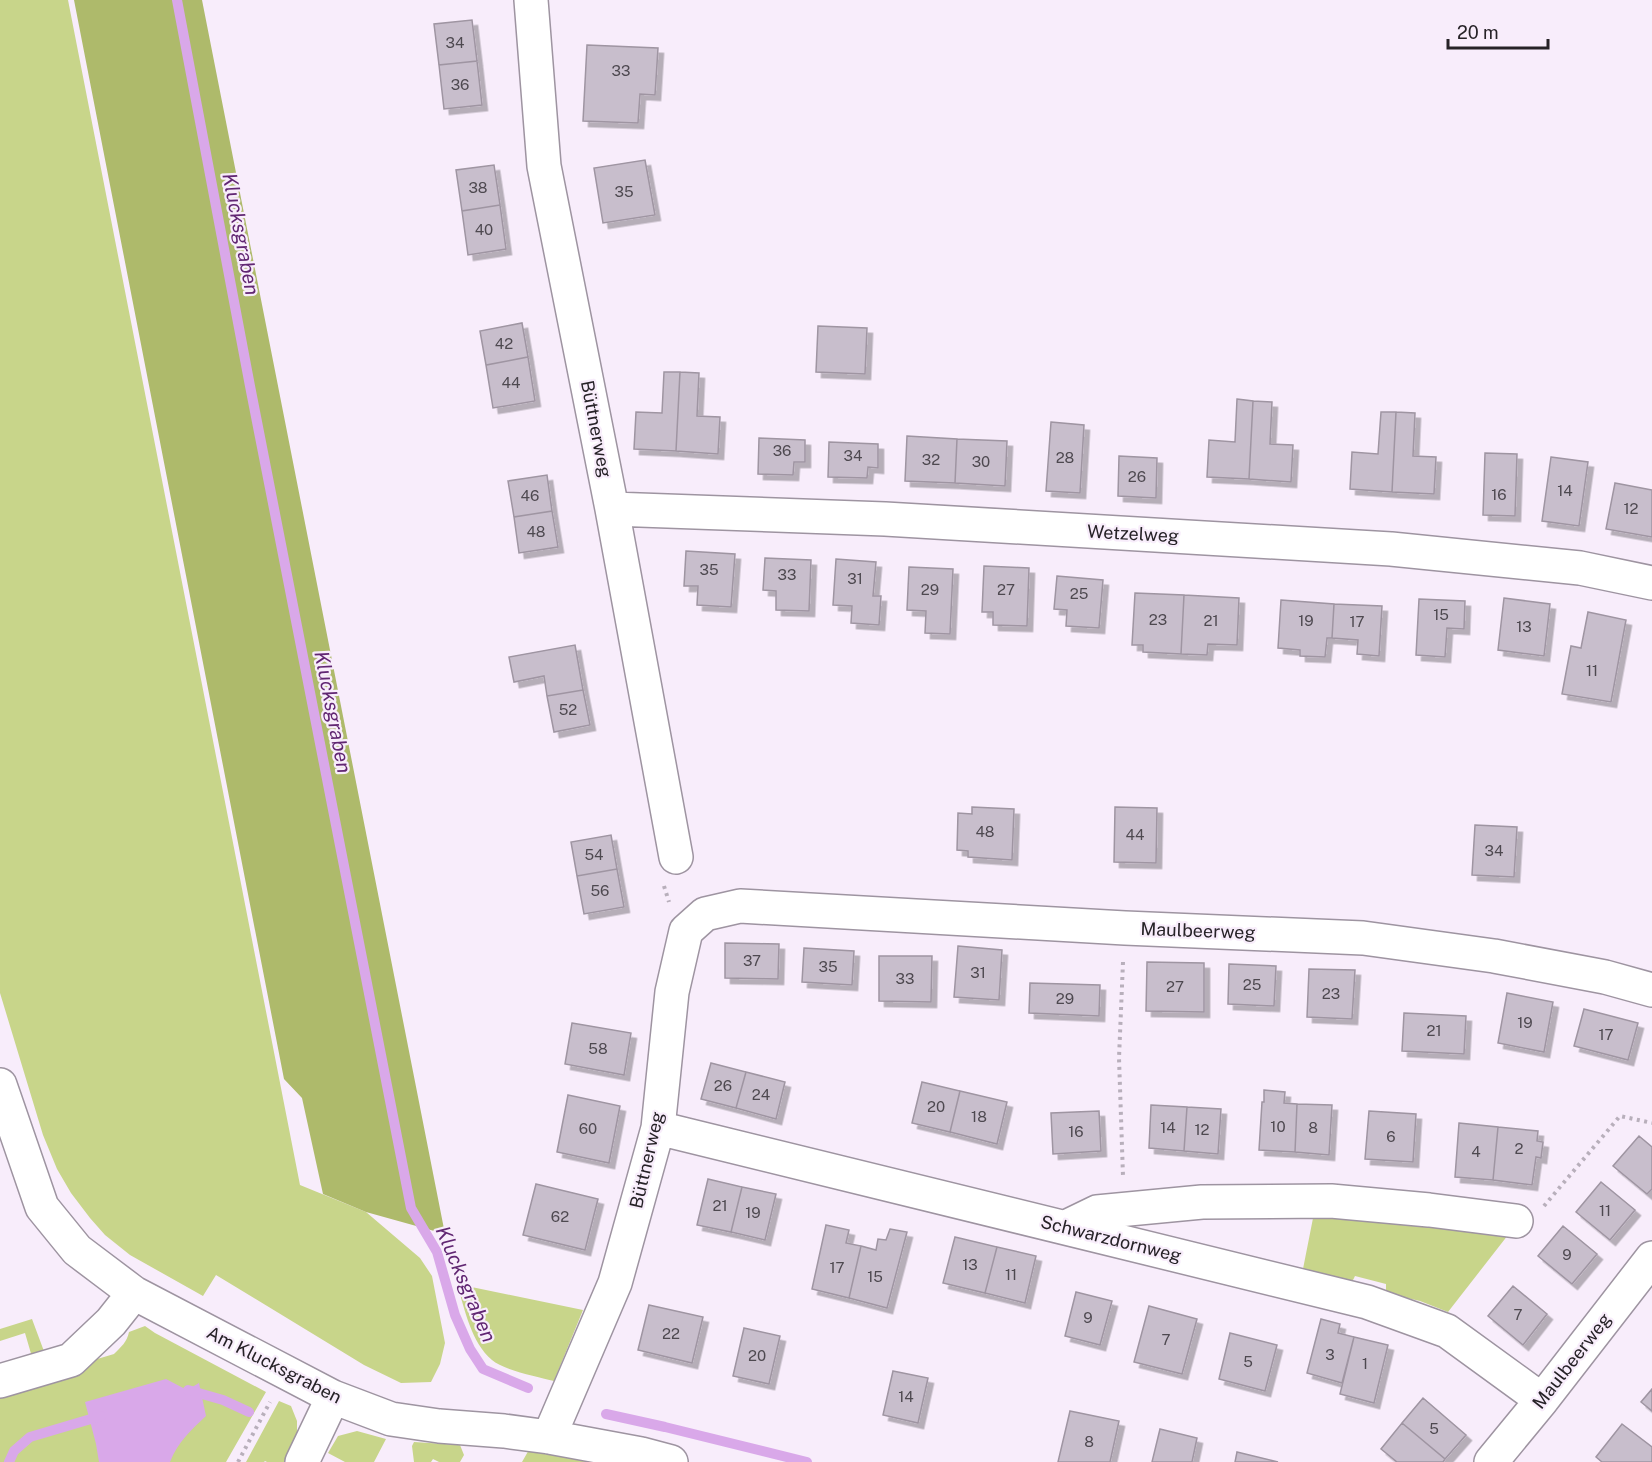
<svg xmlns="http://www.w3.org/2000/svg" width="1652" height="1462" viewBox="0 0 1652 1462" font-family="'Public Sans',sans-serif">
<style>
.green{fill:#c8d58a}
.forest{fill:#aeba6b}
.water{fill:#d9a8e9}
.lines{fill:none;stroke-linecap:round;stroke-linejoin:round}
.stream{stroke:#d9a8e9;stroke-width:10}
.building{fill:#c8becc;stroke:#9f95a2;stroke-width:1.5;filter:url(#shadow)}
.minor-casing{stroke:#9e94a1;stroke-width:36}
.path{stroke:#b8afbb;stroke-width:4;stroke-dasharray:3 4.5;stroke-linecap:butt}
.minor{stroke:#fff;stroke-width:33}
.labels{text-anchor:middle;stroke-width:4.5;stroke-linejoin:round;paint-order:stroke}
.number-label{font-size:15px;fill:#4e4950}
.street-label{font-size:18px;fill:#262227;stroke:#f8edfb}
.water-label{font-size:20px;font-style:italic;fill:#612672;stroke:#f8edfb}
</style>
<defs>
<filter id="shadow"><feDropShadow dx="5.5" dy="5.5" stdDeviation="0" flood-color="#0004"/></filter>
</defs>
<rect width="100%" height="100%" fill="#f8edfb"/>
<path class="green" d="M 0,0 L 68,0 L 300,1185 L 366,1212 L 420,1258 L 432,1276 L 445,1343 L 440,1364 L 431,1382 L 401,1383 L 364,1365 L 216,1275 L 203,1296 L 130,1255 L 105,1235 L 90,1218 L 71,1193 L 57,1169 L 43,1135 L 0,993 Z
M 1315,1208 L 1515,1226 L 1448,1312 L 1420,1301 L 1386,1293 L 1386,1284 L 1355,1276 L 1350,1286 L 1302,1274 Z
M 457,1284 L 583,1310 L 554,1381 C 538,1377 503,1370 492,1360 C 471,1342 465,1310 457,1284 Z
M 32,1319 L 45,1354 L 32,1357 L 25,1333 L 0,1341 L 0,1329 Z
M 145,1326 L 155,1333 L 266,1392 L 226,1462 L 0,1462 L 0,1388 L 114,1354 C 121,1347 127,1342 129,1332 Z
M 279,1401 L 291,1406 L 297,1421 L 297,1436 L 292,1462 L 267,1462 L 265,1461 L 264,1462 L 246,1462 Z
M 357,1431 L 386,1439 L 374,1462 L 345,1462 L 328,1453 L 338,1436 Z
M 414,1442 L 460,1445 L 464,1455 L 460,1462 L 439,1462 L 433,1459 L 431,1462 L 414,1462 L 412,1446 Z
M 530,1448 L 588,1461 L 588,1462 L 522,1462 Z"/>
<path class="forest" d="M 74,0 L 202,0 L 445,1234 L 366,1212 L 323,1194 L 302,1098 L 284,1079 Z"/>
<path class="water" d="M 166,1379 L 187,1390 L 199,1383 L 206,1416 C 191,1430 178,1442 170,1462 L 99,1462 L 96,1444 L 85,1402 Z"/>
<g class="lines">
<path class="stream" d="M 177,0 L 250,386 L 411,1208 L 437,1252 L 455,1315 L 470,1349 L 483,1369 L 528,1388
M 188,1390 L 223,1400 L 249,1412
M 606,1414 L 665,1427 L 807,1462
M 9,1462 L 14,1451 L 30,1437 L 101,1416"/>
</g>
<path class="building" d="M 472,20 L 477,61 L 439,65 L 434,24 Z
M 587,45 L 658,48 L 655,95 L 640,94 L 638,123 L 583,121 Z
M 477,61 L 482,105 L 444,109 L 439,65 Z
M 645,160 L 655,215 L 603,223 L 594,168 Z
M 494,165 L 500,205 L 462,211 L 456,170 Z
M 500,205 L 506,249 L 468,255 L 462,211 Z
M 522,323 L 528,357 L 486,365 L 480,331 Z
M 818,326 L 867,328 L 865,374 L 816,372 Z
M 528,357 L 535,401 L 493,408 L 486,365 Z
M 664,372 L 680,372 L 676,451 L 634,449 L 636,412 L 662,413 Z
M 680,372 L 699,373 L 697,416 L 720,417 L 718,454 L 676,451 Z
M 1237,399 L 1253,401 L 1249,479 L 1207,477 L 1209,440 L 1235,442 Z
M 1253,401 L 1272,402 L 1270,444 L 1293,445 L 1291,482 L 1249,479 Z
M 1381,412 L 1396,412 L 1392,492 L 1350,489 L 1352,452 L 1378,454 Z
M 1396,412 L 1415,413 L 1413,456 L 1436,457 L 1434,494 L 1392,492 Z
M 1051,422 L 1084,425 L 1080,493 L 1046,491 Z
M 907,436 L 957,439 L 955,483 L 905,481 Z
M 759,438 L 805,440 L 805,462 L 794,462 L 793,475 L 758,474 Z
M 957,439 L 1007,441 L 1005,486 L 955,483 Z
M 829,442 L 878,444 L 878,468 L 868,467 L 867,478 L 828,477 Z
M 1485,453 L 1517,454 L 1515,516 L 1483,515 Z
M 1119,456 L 1157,458 L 1156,498 L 1118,496 Z
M 1551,457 L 1588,462 L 1579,526 L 1542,521 Z
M 547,475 L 552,511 L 514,517 L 508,481 Z
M 1615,483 L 1652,490 L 1652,537 L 1606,529 Z
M 552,511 L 558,547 L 519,553 L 514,517 Z
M 686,551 L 735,554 L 731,607 L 697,605 L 698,586 L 684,586 Z
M 765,558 L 811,560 L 809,611 L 776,610 L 776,591 L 763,590 Z
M 836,559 L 876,562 L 873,596 L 881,596 L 879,625 L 851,623 L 852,606 L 833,605 Z
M 984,566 L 1029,568 L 1027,626 L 993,625 L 993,612 L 982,612 Z
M 909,567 L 953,569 L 950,634 L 925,633 L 926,611 L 907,610 Z
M 1057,576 L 1103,580 L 1099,628 L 1066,626 L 1067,610 L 1054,609 Z
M 1135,593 L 1184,595 L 1181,654 L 1143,652 L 1143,645 L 1132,645 Z
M 1184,595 L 1239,598 L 1237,645 L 1208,644 L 1207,655 L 1181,654 Z
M 1504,598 L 1550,604 L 1544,656 L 1498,650 Z
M 1419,599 L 1465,601 L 1464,629 L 1447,628 L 1445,657 L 1416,655 Z
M 1281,600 L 1334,604 L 1332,638 L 1327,638 L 1325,657 L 1300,656 L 1300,650 L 1278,648 Z
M 1334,604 L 1382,606 L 1379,656 L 1357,654 L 1358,640 L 1332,638 Z
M 1588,612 L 1626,620 L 1611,702 L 1562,694 L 1571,646 L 1581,648 Z
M 575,645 L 583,690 L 547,696 L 544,676 L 514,682 L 509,657 Z
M 583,690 L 590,725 L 554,732 L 547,696 Z
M 972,807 L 1014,809 L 1012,860 L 968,857 L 968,851 L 957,850 L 958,813 L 972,814 Z
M 1115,807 L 1157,808 L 1156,863 L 1114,862 Z
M 1475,825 L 1517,827 L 1514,877 L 1472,875 Z
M 611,835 L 617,869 L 577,876 L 571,842 Z
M 617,869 L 624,907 L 584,914 L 577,876 Z
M 725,943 L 779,944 L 778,979 L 725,978 Z
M 958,946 L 1002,950 L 999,1000 L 954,997 Z
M 804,948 L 854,951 L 852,985 L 802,982 Z
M 879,956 L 932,956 L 931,1002 L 879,1001 Z
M 1147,962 L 1204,963 L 1204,1012 L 1146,1011 Z
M 1229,964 L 1276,966 L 1274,1006 L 1228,1004 Z
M 1309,969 L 1355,970 L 1352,1019 L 1307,1017 Z
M 1030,983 L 1100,985 L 1099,1016 L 1029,1013 Z
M 1507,993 L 1553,1002 L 1544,1052 L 1498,1043 Z
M 1584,1009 L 1638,1023 L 1628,1060 L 1574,1046 Z
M 1404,1013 L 1466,1016 L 1464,1054 L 1402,1051 Z
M 572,1023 L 631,1033 L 624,1075 L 565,1064 Z
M 711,1063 L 746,1072 L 736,1108 L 701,1099 Z
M 746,1072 L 785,1082 L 776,1119 L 736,1108 Z
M 922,1082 L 960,1091 L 950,1132 L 912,1123 Z
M 1264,1090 L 1285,1092 L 1284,1103 L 1297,1104 L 1295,1152 L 1259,1150 L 1262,1102 L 1264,1102 Z
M 960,1091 L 1007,1102 L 997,1144 L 950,1132 Z
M 568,1095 L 620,1106 L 609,1163 L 557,1152 Z
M 1297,1104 L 1332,1105 L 1329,1155 L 1295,1152 Z
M 1151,1105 L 1187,1107 L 1184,1151 L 1149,1148 Z
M 1187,1107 L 1221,1109 L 1218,1154 L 1184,1151 Z
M 1099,1111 L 1101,1151 L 1053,1154 L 1051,1113 Z
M 1369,1111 L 1416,1114 L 1413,1162 L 1365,1159 Z
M 1459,1123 L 1498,1127 L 1493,1180 L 1455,1177 Z
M 1498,1127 L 1538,1131 L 1537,1141 L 1543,1142 L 1541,1158 L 1536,1157 L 1532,1185 L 1493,1180 Z
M 1639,1136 L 1652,1147 L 1652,1189 L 1647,1194 L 1613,1166 Z
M 708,1179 L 742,1187 L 731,1232 L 697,1225 Z
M 1601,1182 L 1635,1210 L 1610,1240 L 1576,1212 Z
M 536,1184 L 598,1199 L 585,1250 L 523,1235 Z
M 742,1187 L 776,1194 L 765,1240 L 731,1232 Z
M 826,1225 L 849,1230 L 846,1243 L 861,1246 L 849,1298 L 812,1289 Z
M 1563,1226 L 1597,1254 L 1572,1284 L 1538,1256 Z
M 890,1229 L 907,1232 L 887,1308 L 849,1298 L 861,1246 L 876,1250 L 878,1239 L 886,1240 Z
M 955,1237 L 997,1247 L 985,1293 L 943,1283 Z
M 997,1247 L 1036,1256 L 1025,1303 L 985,1293 Z
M 1513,1286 L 1547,1314 L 1523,1345 L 1488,1316 Z
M 1076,1292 L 1112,1301 L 1100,1345 L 1065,1336 Z
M 649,1305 L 703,1317 L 692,1363 L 638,1350 Z
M 1149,1306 L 1197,1319 L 1182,1374 L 1134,1362 Z
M 1321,1319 L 1340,1324 L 1338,1333 L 1354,1337 L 1342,1383 L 1307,1373 Z
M 744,1328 L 780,1336 L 769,1384 L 733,1376 Z
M 1230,1333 L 1277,1345 L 1265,1391 L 1219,1379 Z
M 1354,1337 L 1388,1345 L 1374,1403 L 1340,1394 Z
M 893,1371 L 928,1378 L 918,1423 L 883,1415 Z
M 1652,1389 L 1652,1411 L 1641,1402 Z
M 1423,1398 L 1466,1435 L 1445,1459 L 1402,1423 Z
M 1070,1411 L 1119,1421 L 1110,1462 L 1058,1462 Z
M 1402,1423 L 1445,1459 L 1443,1462 L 1397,1462 L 1381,1449 Z
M 1622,1424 L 1652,1447 L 1652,1462 L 1602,1462 L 1596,1457 Z
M 1160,1429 L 1197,1438 L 1192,1462 L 1152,1462 Z
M 1237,1452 L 1278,1462 L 1235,1462 Z"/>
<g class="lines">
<g class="minor-casing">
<path id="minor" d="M 531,0 L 544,166 L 612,509 L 676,857
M 612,509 L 885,519 L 1391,549 L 1580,568 L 1652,583
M 0,1085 L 42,1207 L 77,1250 L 134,1293 L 333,1397 L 391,1419 L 439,1426 L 504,1431 L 549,1437 L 641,1454 L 671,1462
M 658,1128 L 1367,1302 L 1447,1331 L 1542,1400
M 1066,1227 L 1097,1212 L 1202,1202 L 1331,1201 L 1429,1210 L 1516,1221
M 0,1381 L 71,1360 L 111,1322 L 134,1293
M 549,1437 L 615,1283 L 658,1128 L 672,992 L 686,931 L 705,914 L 740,906 L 1125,928 L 1363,938 L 1494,956 L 1605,977 L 1652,990
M 302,1462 L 333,1397
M 1491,1462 L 1542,1400 L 1652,1258"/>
</g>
<path class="path" d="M 664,886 L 669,902
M 1123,962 L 1119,1058 L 1123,1176
M 1544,1206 L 1620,1116 L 1652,1123
M 238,1462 L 270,1402"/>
<use href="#minor" class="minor"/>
</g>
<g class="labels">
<g class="number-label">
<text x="455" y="48">34</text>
<text x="621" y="76">33</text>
<text x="460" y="90">36</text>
<text x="478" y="193">38</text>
<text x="624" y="197">35</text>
<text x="484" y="235">40</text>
<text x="504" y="349">42</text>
<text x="511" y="388">44</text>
<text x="782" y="456">36</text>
<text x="853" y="461">34</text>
<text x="1065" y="463">28</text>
<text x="931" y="465">32</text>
<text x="981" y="467">30</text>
<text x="1137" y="482">26</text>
<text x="1565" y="496">14</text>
<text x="1499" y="500">16</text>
<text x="530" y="501">46</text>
<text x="1631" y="514">12</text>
<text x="536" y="537">48</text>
<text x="709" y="575">35</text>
<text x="787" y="580">33</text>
<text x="855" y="584">31</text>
<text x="930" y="595">29</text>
<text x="1006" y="595">27</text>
<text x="1079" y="599">25</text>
<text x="1441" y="620">15</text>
<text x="1158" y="625">23</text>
<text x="1211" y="626">21</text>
<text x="1306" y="626">19</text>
<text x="1357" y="627">17</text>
<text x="1524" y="632">13</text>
<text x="1592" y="676">11</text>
<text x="568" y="715">52</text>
<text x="985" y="837">48</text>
<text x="1135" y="840">44</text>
<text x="1494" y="856">34</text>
<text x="594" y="860">54</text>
<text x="600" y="896">56</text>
<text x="752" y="966">37</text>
<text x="828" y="972">35</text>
<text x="978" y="978">31</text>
<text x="905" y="984">33</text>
<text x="1252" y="990">25</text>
<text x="1175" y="992">27</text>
<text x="1331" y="999">23</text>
<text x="1065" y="1004">29</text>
<text x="1525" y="1028">19</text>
<text x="1434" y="1036">21</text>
<text x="1606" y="1040">17</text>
<text x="598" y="1054">58</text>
<text x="723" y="1091">26</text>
<text x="761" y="1100">24</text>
<text x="936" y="1112">20</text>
<text x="979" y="1122">18</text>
<text x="1278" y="1132">10</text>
<text x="1168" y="1133">14</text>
<text x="1313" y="1133">8</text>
<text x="588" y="1134">60</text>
<text x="1202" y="1135">12</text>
<text x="1076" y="1137">16</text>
<text x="1391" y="1142">6</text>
<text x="1519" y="1154">2</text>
<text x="1476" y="1157">4</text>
<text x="720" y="1211">21</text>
<text x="1605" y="1216">11</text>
<text x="753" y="1218">19</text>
<text x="560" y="1222">62</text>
<text x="1567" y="1260">9</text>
<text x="970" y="1270">13</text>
<text x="837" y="1273">17</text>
<text x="1011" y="1280">11</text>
<text x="875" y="1282">15</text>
<text x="1518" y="1320">7</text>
<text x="1088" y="1323">9</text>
<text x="671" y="1339">22</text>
<text x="1166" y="1345">7</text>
<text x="1330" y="1360">3</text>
<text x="757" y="1361">20</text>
<text x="1248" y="1367">5</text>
<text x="1365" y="1369">1</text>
<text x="906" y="1402">14</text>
<text x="1434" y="1434">5</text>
<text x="1089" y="1447">8</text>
</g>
<g class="street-label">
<text transform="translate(596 429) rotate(79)" y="6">Büttnerweg</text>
<text transform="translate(1133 534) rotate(3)" y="6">Wetzelweg</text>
<text transform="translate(1198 931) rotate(2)" y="6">Maulbeerweg</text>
<text transform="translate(647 1160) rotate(-77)" y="6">Büttnerweg</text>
<text transform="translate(1111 1239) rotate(14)" y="6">Schwarzdornweg</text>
<text transform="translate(1572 1361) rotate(-52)" y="6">Maulbeerweg</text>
<text transform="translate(274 1365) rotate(27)" y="6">Am Klucksgraben</text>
</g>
<g class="water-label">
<text transform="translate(241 234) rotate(79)" y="7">Klucksgraben</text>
<text transform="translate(333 712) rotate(79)" y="7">Klucksgraben</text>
<text transform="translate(466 1284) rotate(67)" y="7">Klucksgraben</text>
</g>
</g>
<path d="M1448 39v9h100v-9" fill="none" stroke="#262227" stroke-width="3"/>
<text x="1457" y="39" font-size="18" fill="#262227" stroke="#f8edfb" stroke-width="4.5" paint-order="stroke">20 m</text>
</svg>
